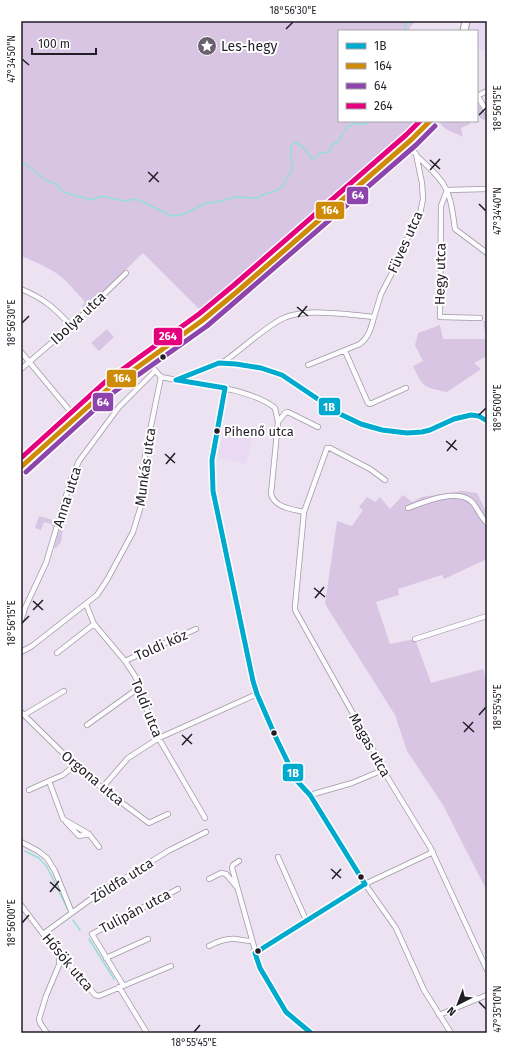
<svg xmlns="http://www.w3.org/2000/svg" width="508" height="1054" viewBox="0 0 508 1054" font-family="'Fira Sans',sans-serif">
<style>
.built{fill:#e9d9f3}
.green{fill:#d8c5e3}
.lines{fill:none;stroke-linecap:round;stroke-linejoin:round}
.stream{stroke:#95ded9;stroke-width:1.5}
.minor-casing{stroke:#a199a5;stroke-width:6}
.secondary-casing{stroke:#a199a5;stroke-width:9}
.minor{stroke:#fcfbfd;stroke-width:4.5}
.secondary{stroke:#fcfbfd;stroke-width:7}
.bus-1-casing{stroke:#fff;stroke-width:8}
.bus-2-casing{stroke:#fff;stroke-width:8}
.bus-3-casing{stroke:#fff;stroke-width:8}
.bus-4-casing{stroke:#fff;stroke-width:8}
.bus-1{stroke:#00a9ce;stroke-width:5}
.bus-2{stroke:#cd8b08;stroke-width:5}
.bus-3{stroke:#8e44ad;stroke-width:5}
.bus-4{stroke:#e5007d;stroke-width:5}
.ticks{fill:none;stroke:#231d27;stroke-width:1.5}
.bus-dot{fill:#231d27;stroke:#fff;stroke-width:1.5}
.labels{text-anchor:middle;stroke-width:4;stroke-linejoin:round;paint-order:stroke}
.bus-label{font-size:13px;fill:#231d27;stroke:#fff;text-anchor:start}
.poi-label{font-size:14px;fill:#231d27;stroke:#fff;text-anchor:start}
.street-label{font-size:14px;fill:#231d27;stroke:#fff}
.line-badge{stroke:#fff;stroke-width:1.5}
.badge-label{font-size:11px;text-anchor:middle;font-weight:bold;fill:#fff}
.neatline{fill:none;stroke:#231d27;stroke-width:1.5}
.ticks-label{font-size:10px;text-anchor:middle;fill:#231d27}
</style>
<rect width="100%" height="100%" fill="#ece2f2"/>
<path class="built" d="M 468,21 L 487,21 L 487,51 L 477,49 L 477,31 L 466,31 Z
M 225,427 L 253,433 L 246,464 L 218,457 Z"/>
<path class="green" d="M 21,21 L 416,21 L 410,27 L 410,31 L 339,31 L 339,121 L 419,121 L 200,310 L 143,253 L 83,310 L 82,306 L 85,302 C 75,291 65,278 53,271 C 43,265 31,260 21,256 Z
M 477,104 L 484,110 L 487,118 L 484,120 C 477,118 477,110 477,104 Z
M 441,121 L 468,121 L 470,124 L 461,128 L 463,137 C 455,132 446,132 440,123 Z
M 483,321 L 487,321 L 487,356 L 474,363 L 481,369 L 447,392 C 424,387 423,388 413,366 L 423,361 L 415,345 L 418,333 L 440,325 L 443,339 L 486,339 Z
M 107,329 L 114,337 L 99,351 L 91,343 Z
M 462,491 L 477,493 L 487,513 L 487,559 L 444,579 L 442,575 L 398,589 L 399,595 L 376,602 L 390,644 L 415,639 L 431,683 L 483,669 L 487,684 L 487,891 L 443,805 L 407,751 L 395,715 L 325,604 L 337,521 L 352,526 L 363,510 L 359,507 L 367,497 L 375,502 L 380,497 L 390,509 L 403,495 L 412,502 L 422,497 Z
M 65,508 L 66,508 L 61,542 L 56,548 L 54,548 Z
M 39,516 L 56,521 L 54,527 L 52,526 L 51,524 L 44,522 L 41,530 L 35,528 Z"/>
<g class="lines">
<path class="stream" d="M 404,31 L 406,24 L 411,21
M 21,161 L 47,181 L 56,184 L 63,192 L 92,200 L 101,196 L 125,201 L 136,199 L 160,210 L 170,216 L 180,215 L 189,212 L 205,203 L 217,202 L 236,197 L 258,198 L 265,194 L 278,190 L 283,186 L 292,170 L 291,146 L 295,142 L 303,147 L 311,158 L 313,159 L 322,152 L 327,153 L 330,151 L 332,145 L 339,141 L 346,128 L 355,123 L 361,125 L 371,121
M 25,851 L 39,858 L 47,867 L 68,910
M 73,920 L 80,930
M 89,939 L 114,979"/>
<g class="minor-casing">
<path id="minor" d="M 477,95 L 487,112
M 477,96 L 487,91
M 417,156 C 427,166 440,176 446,189 C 452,200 453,216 455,229 L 487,253
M 21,289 C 43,298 55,308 71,326
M 374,317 L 381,294 L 405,248 L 406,241 L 420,214 L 423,199 L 422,183 L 416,154 L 406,145
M 480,318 L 440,317 L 441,206 L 447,190 L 487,189
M 345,351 L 368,403 L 370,404 L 406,388
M 21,352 L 75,417
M 146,360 L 161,377
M 222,363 C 241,350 258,333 278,321 C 301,306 347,315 374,317 C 371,328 369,337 360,344 L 308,365
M 21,369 L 71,326 L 126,273
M 161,377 C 191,383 251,388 275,408 L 278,422 L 271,494 C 275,508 292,509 304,512
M 176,380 C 188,376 199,371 211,367 C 214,366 218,363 222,363 C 237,362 268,369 282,375 C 289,378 295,384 302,388 C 327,405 353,425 382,430 C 395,432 409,434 422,432 C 443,429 465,404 487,421
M 225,388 L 212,460 L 213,491 L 253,681 L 257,694 L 277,740 L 297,781 L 310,795 L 365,884 L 396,928 L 424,990 L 451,1033
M 278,422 L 285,413 L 288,412 L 318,427
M 385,480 L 370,469 L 330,448 L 327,448 L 304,512 L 295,606 L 295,610 L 375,753 L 383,770 L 430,847 L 487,970
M 408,508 C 424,502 459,487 473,503 C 478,509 481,518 487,523
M 86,604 L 94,624 L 125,661 L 135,676 L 140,687 L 151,725 L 205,818
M 21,621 L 25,608 L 46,563 L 71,479 L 79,461 L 119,407 L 155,371
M 415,639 L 487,616
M 21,652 L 32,646 L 97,595 L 107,580 L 133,532 L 143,499 L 145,455 L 161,377
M 57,653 L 94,624
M 125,661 L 196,629
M 21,712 L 75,765 L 102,788 L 149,823 L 168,814
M 24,715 L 64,691
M 87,725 L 140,687
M 75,765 L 63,775 L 49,781 L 63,819 L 89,834 L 99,847
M 102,788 L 128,758 L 159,738 L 257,694
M 29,790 L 49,781
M 310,795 L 352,783 L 383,770
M 66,822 L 79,836 L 89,834
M 21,842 L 38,851 L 47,858 L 55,871 L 72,913
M 278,857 L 306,920
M 239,861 L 233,865 L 232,868 L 260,968 L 286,1012 L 311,1033
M 209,879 L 221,873 L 226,874 L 236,886
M 21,905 L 59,955 L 76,971 L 95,995 L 99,996 L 171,966
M 43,934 L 106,888 L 119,882 L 168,851 L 206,832
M 209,946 C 217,942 227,938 236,939 C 242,940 246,941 252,941
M 255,953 L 365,884 L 433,852
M 106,958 L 148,939
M 123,985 L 92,934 L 178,889
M 119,987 L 147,1033
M 439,1015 L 487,995
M 47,1033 L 40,1023 L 39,1019 L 46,996 L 59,965 L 59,955"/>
</g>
<g class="secondary-casing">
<path id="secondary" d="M 464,31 L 466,21
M 21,467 L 110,387 L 203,320 L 239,290 L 411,140 L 430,121"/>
</g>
<use href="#minor" class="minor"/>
<use href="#secondary" class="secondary"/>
<g class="bus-1-casing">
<path id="bus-1" d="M 176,380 L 219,363 L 236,364 L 261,368 L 282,375 L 340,414 L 361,424 L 382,430 L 407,433 L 422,432 L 430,430 L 454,419 L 471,415 L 479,416 L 487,421
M 177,380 L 225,388
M 225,388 L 212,460 L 213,491 L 253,681 L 257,694 L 277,740 L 297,781 L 310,795 L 365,884
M 255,953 L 365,884
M 255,953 L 260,968 L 286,1012 L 311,1033"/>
</g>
<g class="bus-2-casing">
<path id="bus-2" d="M 21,467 L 110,387 L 203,320 L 239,290 L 411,140 L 430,121"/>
</g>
<g class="bus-3-casing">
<path id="bus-3" d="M 26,472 L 114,392 L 207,326 L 243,295 L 416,145 L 435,126"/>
</g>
<g class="bus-4-casing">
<path id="bus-4" d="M 21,458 L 105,382 L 199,314 L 234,285 L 406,135 L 420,121"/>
</g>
<use href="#bus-1" class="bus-1"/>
<use href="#bus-2" class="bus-2"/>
<use href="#bus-3" class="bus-3"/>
<use href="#bus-4" class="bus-4"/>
</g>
<path class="ticks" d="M 286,29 L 293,22M 22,59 L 29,65M 479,115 L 486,108M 430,160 L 440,169M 430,170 L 440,159M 148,172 L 159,182M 149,182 L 158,172M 479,204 L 486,211M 297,307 L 308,316M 298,317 L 307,306M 22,323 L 29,316M 479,415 L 486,408M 446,441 L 457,450M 447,451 L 456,440M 165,454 L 175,463M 166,464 L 175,453M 314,588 L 325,597M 315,598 L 324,587M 33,601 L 43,610M 33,610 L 43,600M 22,623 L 29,616M 479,715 L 486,707M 463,722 L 474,732M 464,732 L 473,722M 182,735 L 192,744M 182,745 L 192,734M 331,869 L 341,878M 332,879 L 341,869M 50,882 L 60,891M 50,892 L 59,881M 22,923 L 29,915M 479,1002 L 486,1009M 194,1032 L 200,1025"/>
<defs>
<g id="sight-disc" transform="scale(1)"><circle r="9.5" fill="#69626e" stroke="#fff"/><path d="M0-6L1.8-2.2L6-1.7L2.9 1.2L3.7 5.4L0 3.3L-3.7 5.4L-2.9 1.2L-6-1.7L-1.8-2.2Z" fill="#fff"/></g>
</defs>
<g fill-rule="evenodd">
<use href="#sight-disc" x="207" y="46"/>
</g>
<g class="bus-dot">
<circle cx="163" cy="357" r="3.5"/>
<circle cx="217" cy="431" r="3.5"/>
<circle cx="274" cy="733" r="3.5"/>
<circle cx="361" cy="877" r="3.5"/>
<circle cx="258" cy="951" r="3.5"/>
</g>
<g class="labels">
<g class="bus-label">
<text x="224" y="436">Pihenő utca</text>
</g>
<g class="poi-label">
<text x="221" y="51">Les-hegy</text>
</g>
<g class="street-label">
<text transform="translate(405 242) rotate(-66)" y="5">Füves utca</text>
<text transform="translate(440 274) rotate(-89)" y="5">Hegy utca</text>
<text transform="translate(78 318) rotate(-43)" y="5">Ibolya utca</text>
<text transform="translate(145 467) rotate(-82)" y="5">Munkás utca</text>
<text transform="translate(67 497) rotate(-72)" y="5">Anna utca</text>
<text transform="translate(161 645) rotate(-24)" y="5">Toldi köz</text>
<text transform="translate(147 708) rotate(68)" y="5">Toldi utca</text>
<text transform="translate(370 745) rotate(61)" y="5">Magas utca</text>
<text transform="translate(93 778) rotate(40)" y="5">Orgona utca</text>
<text transform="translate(122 880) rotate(-32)" y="5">Zöldfa utca</text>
<text transform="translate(135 911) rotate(-28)" y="5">Tulipán utca</text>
<text transform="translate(68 962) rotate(50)" y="5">Hősök utca</text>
</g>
</g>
<g class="line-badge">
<rect x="346" y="186" width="23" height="19" rx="4" fill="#8e44ad"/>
<rect x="315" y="201" width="30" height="19" rx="4" fill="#cd8b08"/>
<rect x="153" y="327" width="30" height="19" rx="4" fill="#e5007d"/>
<rect x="106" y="369" width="31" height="19" rx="4" fill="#cd8b08"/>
<rect x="92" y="392" width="22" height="20" rx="4" fill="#8e44ad"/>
<rect x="318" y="397" width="23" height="19" rx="4" fill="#00a9ce"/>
<rect x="282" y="763" width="22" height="19" rx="4" fill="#00a9ce"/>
</g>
<g class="badge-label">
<text x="358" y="199">64</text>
<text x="330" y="214">164</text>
<text x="168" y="340">264</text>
<text x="122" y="382">164</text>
<text x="103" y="406">64</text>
<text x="329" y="411">1B</text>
<text x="293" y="777">1B</text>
</g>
<rect width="508" height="1054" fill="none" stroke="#ffffff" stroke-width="44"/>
<rect x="338" y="30" width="140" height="92" fill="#ffffff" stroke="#a7a5a9"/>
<rect x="346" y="43" width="20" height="6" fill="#00a9ce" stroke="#a7a5a9"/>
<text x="374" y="50" font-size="12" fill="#231d27">1B</text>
<rect x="346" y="63" width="20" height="6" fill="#cd8b08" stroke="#a7a5a9"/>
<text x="374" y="70" font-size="12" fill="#231d27">164</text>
<rect x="346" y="83" width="20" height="6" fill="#8e44ad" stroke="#a7a5a9"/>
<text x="374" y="90" font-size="12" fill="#231d27">64</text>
<rect x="346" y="103" width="20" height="6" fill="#e5007d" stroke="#a7a5a9"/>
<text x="374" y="110" font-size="12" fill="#231d27">264</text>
<g transform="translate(458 1004) rotate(222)" stroke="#ffffff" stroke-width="3" paint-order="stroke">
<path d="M0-3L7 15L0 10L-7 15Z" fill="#231d27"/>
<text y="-6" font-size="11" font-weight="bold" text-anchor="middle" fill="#231d27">N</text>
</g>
<path d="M32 48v6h64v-6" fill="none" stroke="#231d27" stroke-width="2"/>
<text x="38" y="48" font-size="12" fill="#231d27" stroke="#ffffff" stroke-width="3" paint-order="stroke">100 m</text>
<rect x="22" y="22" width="464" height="1010" class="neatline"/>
<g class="ticks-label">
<text x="293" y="14">18°56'30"E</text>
<text transform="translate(11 59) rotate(-90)" y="4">47°34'50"N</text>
<text transform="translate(497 108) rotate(-90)" y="4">18°56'15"E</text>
<text transform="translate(497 211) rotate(-90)" y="4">47°34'40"N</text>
<text transform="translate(11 323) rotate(-90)" y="4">18°56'30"E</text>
<text transform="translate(497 408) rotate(-90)" y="4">18°56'00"E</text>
<text transform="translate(11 623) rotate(-90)" y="4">18°56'15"E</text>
<text transform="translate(497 707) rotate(-90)" y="4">18°55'45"E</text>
<text transform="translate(11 923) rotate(-90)" y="4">18°56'00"E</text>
<text transform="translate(497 1009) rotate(-90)" y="4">47°35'10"N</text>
<text x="194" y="1046">18°55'45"E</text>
</g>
</svg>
